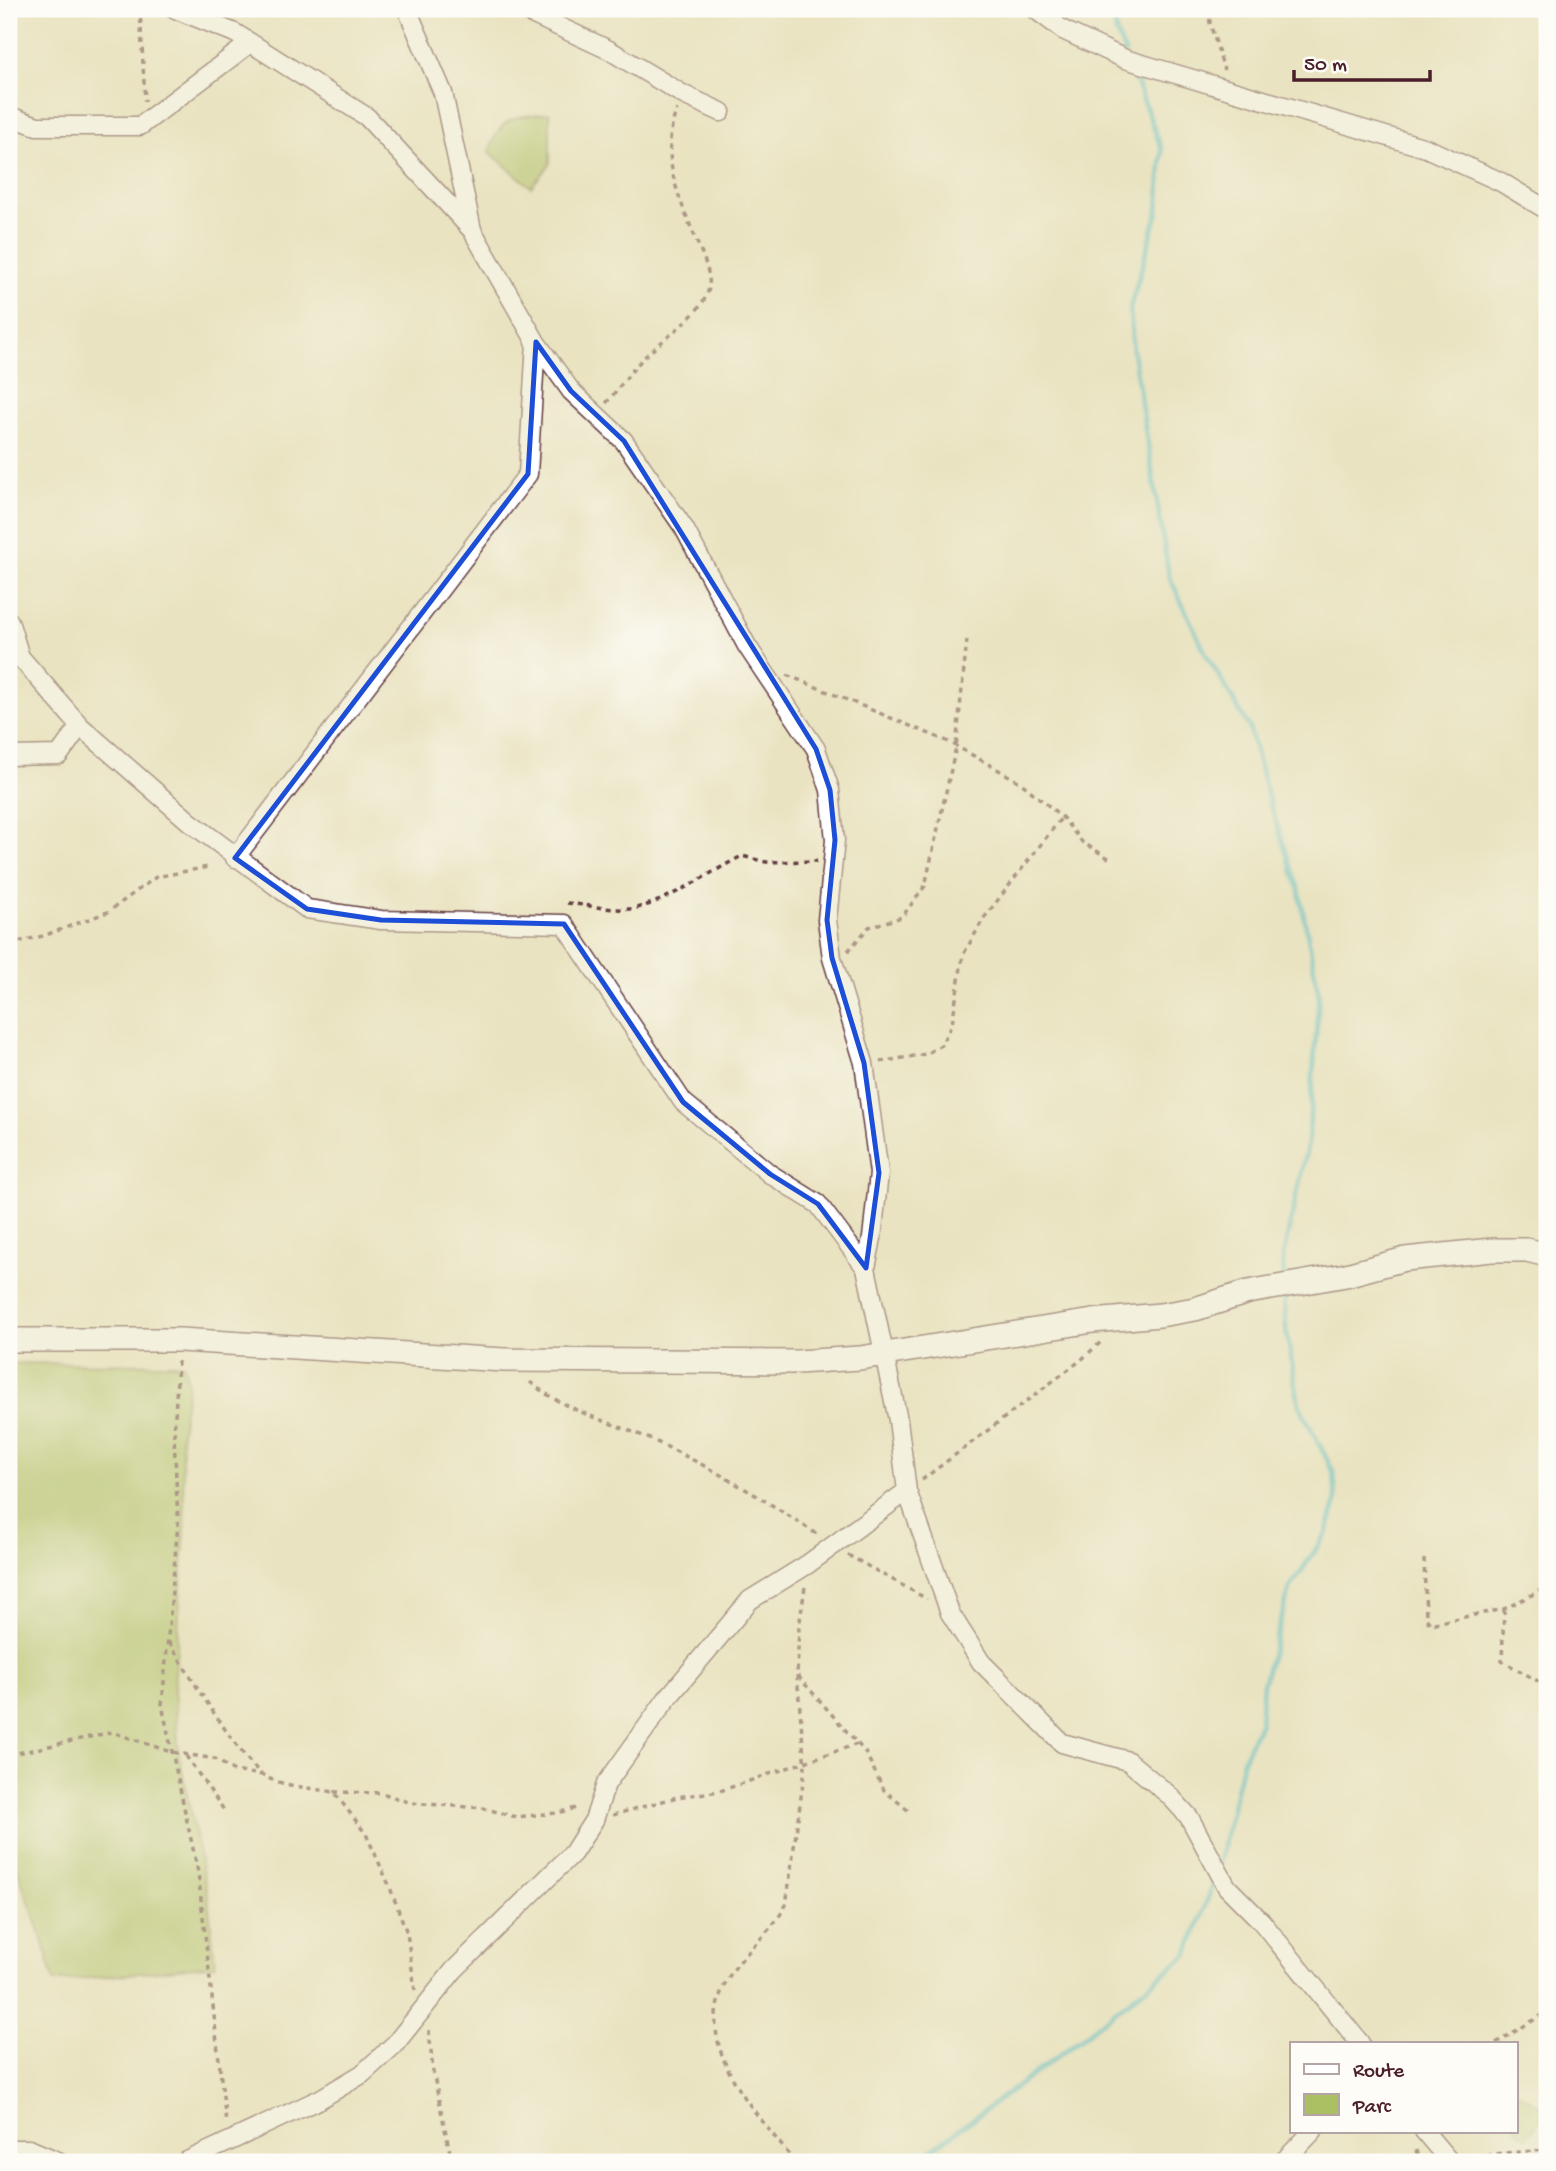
<svg xmlns="http://www.w3.org/2000/svg" width="1556" height="2171" viewBox="0 0 1556 2171" font-family="'Gochi Hand',sans-serif">
<style>
.green{fill:#abbf63;stroke:#7a6f47;stroke-width:2}
.lines{fill:none;stroke-linecap:round;stroke-linejoin:round}
.stream{stroke:#4db9c9;stroke-width:5}
.minor-casing{stroke:#623c42;stroke-width:21}
.tertiary-casing{stroke:#623c42;stroke-width:26}
.path{stroke:#623c42;stroke-width:3.5;stroke-dasharray:5 5;stroke-linecap:butt}
.minor{stroke:#fff;stroke-width:18}
.tertiary{stroke:#fff;stroke-width:23}
.marked{fill:none;stroke:#1d4ed8;stroke-width:5;stroke-linejoin:round}
</style>
<rect width="100%" height="100%" fill="#fdfcf7"/>
<filter id="ink" filterUnits="userSpaceOnUse"><feTurbulence type="fractalNoise" baseFrequency=".0143" numOctaves="2"/><feDisplacementMap in="SourceGraphic" scale="14" xChannelSelector="R" yChannelSelector="G"/><feConvolveMatrix kernelMatrix="1 2 1 2 8 2 1 2 1" color-interpolation-filters="sRGB"/></filter>
<filter id="wash" filterUnits="userSpaceOnUse"><feTurbulence type="fractalNoise" baseFrequency=".00686" numOctaves="4" result="noise"/><feDisplacementMap in="SourceGraphic" scale="28" xChannelSelector="R" yChannelSelector="G"/><feGaussianBlur stdDeviation="1.57" result="paint"/><feColorMatrix in="noise" values="0 0 0 0 0 0 0 0 0 0 0 0 0 0 0 0 0 1.4 0 .05"/><feComposite in="paint" operator="in"/></filter>
<g filter="url(#wash)">
<rect width="100%" height="100%" fill="#eae3c1"/>
<path class="green" d="M 550,113 L 550,164 L 531,187 L 489,152 C 501,115 513,117 550,113 Z
M 9,1363 L 184,1364 L 188,1384 L 181,1433 L 185,1526 L 174,1690 L 179,1755 L 208,1898 L 215,1965 L 54,1982 L 43,1940 L 9,1847 Z
M 1516,2091 L 1547,2110 L 1527,2138 L 1516,2129 Z"/>
<g class="lines">
<path class="stream" d="M 1114,9 L 1116,32 L 1125,53
M 1130,65 L 1162,150 L 1158,211 L 1130,308 L 1133,352 L 1169,576 L 1206,654 L 1249,727 L 1270,804 L 1299,890 L 1319,995 L 1308,1143 L 1283,1256 L 1284,1280
M 1219,1863 L 1243,1760 L 1260,1722 L 1263,1684 L 1290,1588 L 1326,1534 L 1336,1502 L 1334,1473 L 1299,1405 L 1286,1329 L 1284,1293
M 915,2162 L 1065,2051 L 1187,1955 L 1216,1876"/>
</g>
</g>
<g filter="url(#ink)">
<g class="lines">
<g class="minor-casing">
<path id="minor" d="M 175,9 L 235,33 L 367,117 L 471,229
M 407,9 L 443,93 L 472,230 L 536,342 L 571,391 L 624,441 L 684,528 L 747,646 L 816,749 L 830,790 L 835,840 L 827,920 L 832,958 L 864,1063 L 879,1173 L 872,1238 L 866,1268 L 898,1420 L 907,1491 L 950,1613 L 981,1662 L 1062,1743 L 1128,1761 L 1169,1795 L 1189,1817 L 1227,1887 L 1261,1921 L 1360,2043
M 521,9 L 609,50 L 684,95 L 721,112
M 1035,9 L 1063,30 L 1125,59 L 1426,148 L 1501,182 L 1547,210
M 9,116 L 37,126 L 140,126 L 250,43
M 9,621 L 20,657 L 80,726 L 190,822 L 307,909 L 381,920 L 564,924 L 683,1102 L 770,1174 L 818,1204 L 866,1268
M 9,756 L 59,755 L 80,726
M 235,858 L 528,474 L 536,342
M 1424,2131 L 1450,2162
M 9,2149 L 29,2149 L 60,2162
M 185,2162 L 320,2099 L 362,2074 L 395,2044 L 454,1970 L 573,1853 L 594,1820 L 606,1784 L 666,1700 L 750,1600 L 808,1564 L 907,1491
M 1283,2162 L 1313,2131"/>
</g>
<g class="tertiary-casing">
<path id="tertiary" d="M 9,1340 L 180,1340 L 504,1360 L 797,1362 L 860,1358 L 1093,1321 L 1160,1315 L 1195,1309 L 1248,1292 L 1346,1275 L 1405,1259 L 1492,1250 L 1527,1250 L 1547,1255"/>
</g>
<path class="path" d="M 140,9 L 145,101
M 1209,9 L 1210,23 L 1224,70
M 606,403 C 617,391 626,377 637,365 C 655,343 703,316 709,288 C 711,276 704,258 699,247 C 681,202 658,158 677,109
M 787,675 L 949,742 L 1020,782 L 1062,817 L 1082,842 L 1110,859
M 567,903 C 587,905 608,910 628,909 C 658,908 712,871 742,856 L 766,862 L 817,861
M 9,944 L 43,936 L 108,912 L 156,877 L 208,867
M 848,951 L 869,927 L 902,917 L 925,886 L 956,747 L 967,640
M 880,1062 L 926,1054 L 941,1045 L 952,1024 L 963,955 L 984,918 L 1062,817
M 178,1361 L 174,1435 L 178,1523 L 162,1705 L 198,1872 L 226,2123
M 530,1382 C 570,1415 619,1423 665,1446 C 719,1472 769,1502 818,1535
M 922,1480 L 1081,1360 L 1102,1341
M 848,1555 L 927,1599
M 1424,1559 L 1426,1618 L 1430,1624 L 1504,1609 L 1547,1587
M 805,1587 L 799,1627 L 797,1675 L 865,1752 L 884,1790 L 910,1812
M 1504,1609 L 1502,1661 L 1547,1686
M 169,1642 C 184,1667 244,1765 266,1777 C 286,1787 312,1788 334,1792 L 366,1834 L 389,1885 L 407,1933 L 415,1990
M 9,1755 L 112,1732 L 171,1752 L 215,1759 L 234,1771 L 262,1775
M 186,1756 L 226,1813
M 334,1792 L 382,1793 L 411,1803 L 483,1808 L 516,1817 L 557,1813 L 580,1807
M 613,1815 L 677,1797 L 720,1791 L 857,1744
M 429,2030 L 433,2072 L 452,2162
M 1496,2043 L 1547,2012
M 1416,2150 L 1419,2162
M 1312,2159 L 1369,2162
M 795,2162 C 757,2113 690,2048 726,1982 C 741,1953 771,1934 786,1905 L 805,1768 L 797,1675
M 1478,2162 L 1491,2154 L 1547,2150"/>
<use href="#minor" class="minor"/>
<use href="#tertiary" class="tertiary"/>
</g>
</g>
<path d="M0 0H1556V2171H0ZM 536,342 L 571,391 L 624,441 L 816,749 L 830,790 L 835,840 L 827,920 L 832,958 L 864,1063 L 879,1173 L 866,1268 L 818,1204 L 770,1174 L 683,1102 L 564,924 L 381,920 L 307,909 L 235,858 L 528,474 Z" fill="#eae3c1" fill-opacity=".55" fill-rule="evenodd"/>
<path class="marked" d="M 536,342 L 571,391 L 624,441 L 816,749 L 830,790 L 835,840 L 827,920 L 832,958 L 864,1063 L 879,1173 L 866,1268 L 818,1204 L 770,1174 L 683,1102 L 564,924 L 381,920 L 307,909 L 235,858 L 528,474 Z"/>
<rect width="1556" height="2171" fill="none" stroke="#fdfcf7" stroke-width="35"/>
<rect x="1290" y="2042" width="228" height="91" fill="#fdfcf7" stroke="#b5a4a5" stroke-width="2"/>
<rect x="1304" y="2064" width="35" height="10" fill="#ffffff" stroke="#b5a4a5" stroke-width="2"/>
<text x="1353" y="2076" font-size="21" fill="#4a1f2b">Route</text>
<rect x="1304" y="2094" width="35" height="21" fill="#abbf63" stroke="#b5a4a5" stroke-width="2"/>
<text x="1353" y="2112" font-size="21" fill="#4a1f2b">Parc</text>
<path d="M1294 70v10h136v-10" fill="none" stroke="#4a1f2b" stroke-width="3.5"/>
<text x="1304" y="70" font-size="21" fill="#4a1f2b" stroke="#fdfcf7" stroke-width="5" paint-order="stroke">50 m</text>
</svg>
